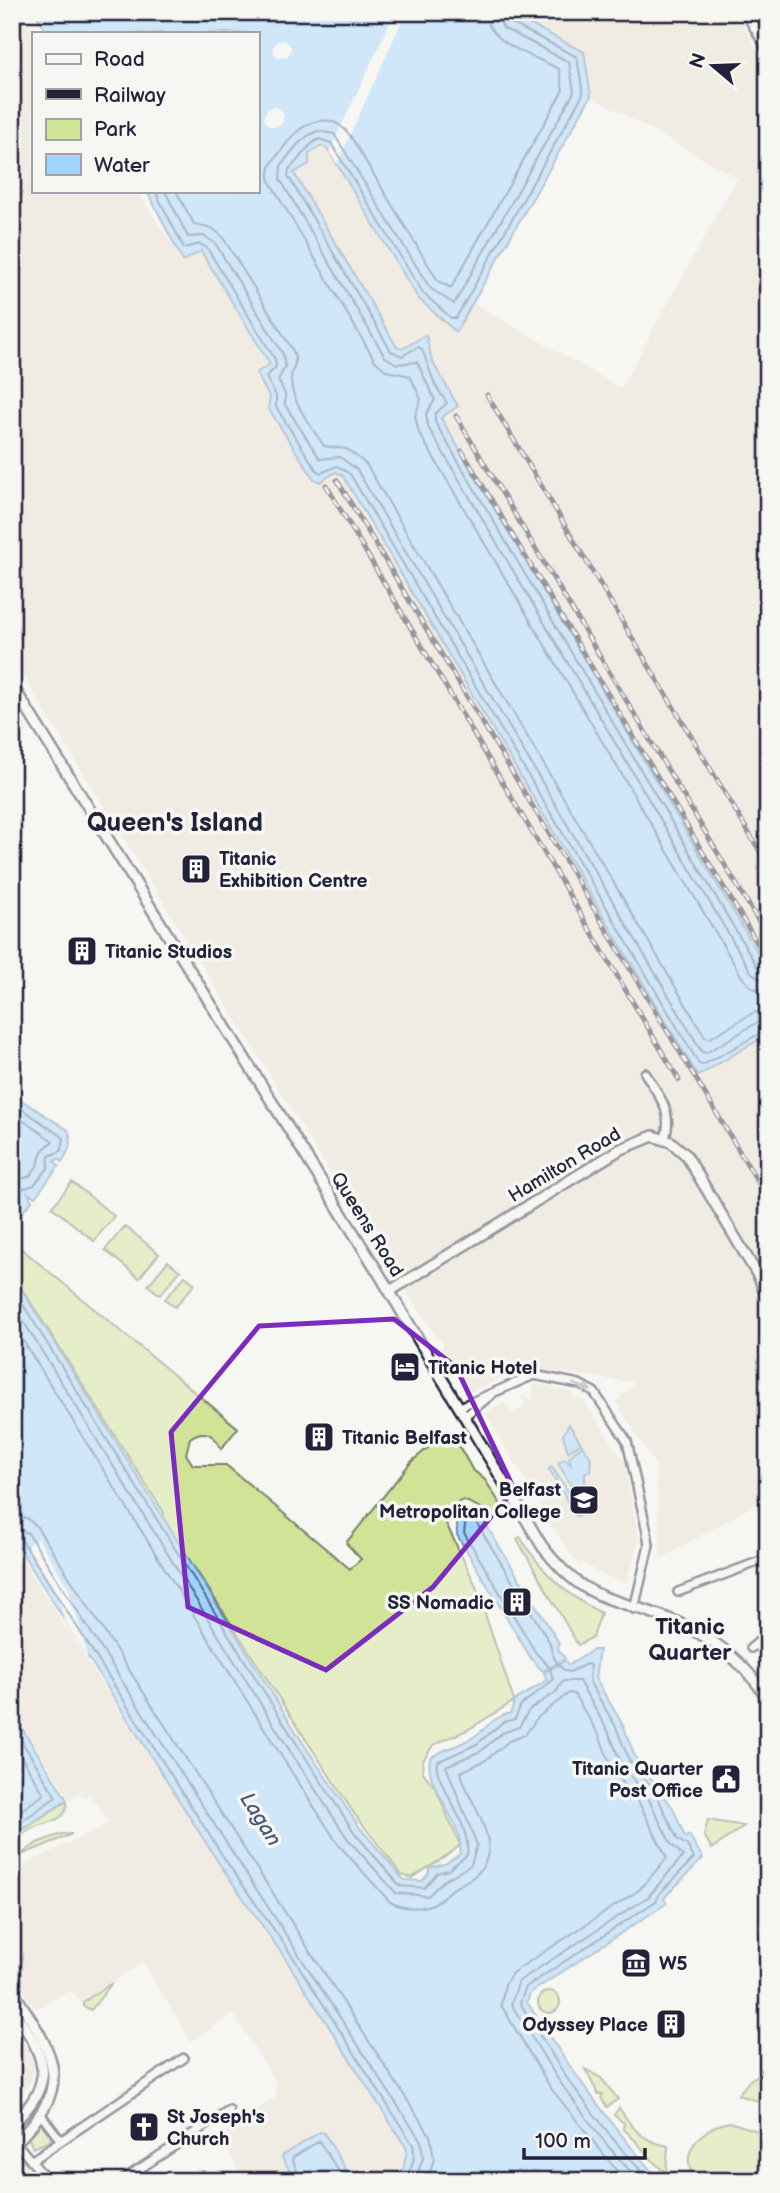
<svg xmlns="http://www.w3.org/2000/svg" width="780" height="2193" viewBox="0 0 780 2193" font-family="'Balsamiq Sans',sans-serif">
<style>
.built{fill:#ece0d1}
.green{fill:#d1e397;stroke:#7a8269;stroke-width:2}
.water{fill:#a0d4fe;stroke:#6e8db0;stroke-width:2}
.pier{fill:#f6f6f2}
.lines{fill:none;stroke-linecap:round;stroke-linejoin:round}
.shore{stroke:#546989;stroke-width:2}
.minor-casing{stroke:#22223b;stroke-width:12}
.tertiary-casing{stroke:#22223b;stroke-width:14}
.minor{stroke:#f6f6f2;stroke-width:7}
.tertiary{stroke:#f6f6f2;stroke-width:9}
.rail-casing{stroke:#22223b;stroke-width:5}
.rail{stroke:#f6f6f2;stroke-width:2.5;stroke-dasharray:8;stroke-linecap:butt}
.oneway{fill:#9797a0}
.marked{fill:none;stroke:#7b2cbf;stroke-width:5;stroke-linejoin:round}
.labels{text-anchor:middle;stroke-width:7;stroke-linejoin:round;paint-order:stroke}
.poi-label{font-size:19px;font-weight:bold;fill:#22223b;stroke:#f6f6f2;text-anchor:start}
.street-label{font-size:19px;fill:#22223b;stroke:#f6f6f2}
.water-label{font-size:21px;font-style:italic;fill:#485776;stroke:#f6f6f2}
.quarter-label{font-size:23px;font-weight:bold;fill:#22223b;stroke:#f6f6f2}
.district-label{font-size:26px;font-weight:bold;fill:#22223b;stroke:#f6f6f2}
</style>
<rect width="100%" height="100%" fill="#f6f6f2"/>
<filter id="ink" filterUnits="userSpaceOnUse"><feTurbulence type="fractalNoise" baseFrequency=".0143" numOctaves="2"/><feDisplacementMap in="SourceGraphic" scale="14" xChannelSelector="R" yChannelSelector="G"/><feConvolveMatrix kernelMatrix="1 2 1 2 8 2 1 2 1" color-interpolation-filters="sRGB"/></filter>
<g filter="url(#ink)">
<path class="built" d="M 12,12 L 20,12 L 34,33 L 33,191 L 137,191 L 183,260 L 201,251 L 270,364 L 256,374 L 270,398 L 268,408 L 314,479 L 320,482 L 458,406 L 432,361 L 426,335 L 401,349 L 397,347 L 294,173 L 309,164 L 309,154 L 320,146 L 327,148 L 418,298 L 456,331 L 473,303 L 621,388 L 737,178 L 591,96 L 584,52 L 509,12 L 736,12 L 768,68 L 768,1497 L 661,1559 L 655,1464 L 616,1402 L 634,1383 L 529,1368 L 470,1392 L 441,1347 L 443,1345 L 385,1261 L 12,658 Z
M 12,707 L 28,732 L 12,745 Z
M 534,1384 L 573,1392 L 572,1397 L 583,1399 L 624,1461 L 639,1539 L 626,1584 L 597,1573 L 583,1562 L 580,1565 L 567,1550 L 485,1413 L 504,1402 L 511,1414 L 525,1406 L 521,1397 L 526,1395 L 531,1402 Z
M 12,1542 L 104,1687 L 410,2147 L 407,2171 L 390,2181 L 246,2181 L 221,2141 L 224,2133 L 276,2097 L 276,2083 L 233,2013 L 191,2042 L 143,1962 L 81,2003 L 74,1993 L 68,1992 L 35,2009 L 12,1973 L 12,1871 L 109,1823 L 90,1794 L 83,1798 L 79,1793 L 69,1799 L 12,1708 Z
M 12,2017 L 34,2063 L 32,2080 L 12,2107 Z
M 16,2148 L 44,2181 L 12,2181 L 12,2151 Z"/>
<path class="green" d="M 72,1182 L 114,1216 L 94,1241 L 52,1207 Z
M 125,1226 L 159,1254 L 139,1278 L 105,1250 Z
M 12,1241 L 238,1428 L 221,1449 C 215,1434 204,1428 190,1438 L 186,1454 L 193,1465 L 226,1465 L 350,1569 L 361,1559 L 346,1543 L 411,1462 L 434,1443 L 451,1440 L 459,1446 L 472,1469 L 485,1480 L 508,1516 L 504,1518 L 463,1500 L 440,1511 L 475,1584 L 514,1701 L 469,1729 L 433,1745 L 422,1762 L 423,1772 L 436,1789 L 460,1845 C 458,1849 417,1875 411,1878 L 402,1875 L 355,1815 L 163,1519 L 164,1513 L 12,1273 Z
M 168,1261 L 180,1271 L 160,1295 L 148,1285 Z
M 185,1276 L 195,1284 L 175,1307 L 165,1299 Z
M 520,1537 C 542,1572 564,1594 601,1613 L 593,1637 L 578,1645 L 517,1539 Z
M 67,1801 C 68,1823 46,1821 31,1829 C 25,1832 19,1838 12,1841 L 12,1837 Z
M 708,1820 L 744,1826 L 712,1849 L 704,1835 Z
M 61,1834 L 72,1834 L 19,1856 L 37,1843 Z
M 112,1983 L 91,2010 L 83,2006 L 83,2002 Z
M538 2002a11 11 0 1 1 22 0a11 11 0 1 1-22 0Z
M 585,2069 L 601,2078 L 618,2099 L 607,2107 L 601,2098 L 603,2094 L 598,2094 Z
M 768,2069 L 768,2104 L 738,2095 L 750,2080 Z
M 619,2108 C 633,2129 642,2141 668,2146 L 666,2173 C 648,2160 640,2142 623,2129 L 624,2123 L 614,2115 Z
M 42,2122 L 51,2134 L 50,2141 L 33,2148 L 28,2137 Z
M 729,2122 L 768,2134 L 766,2181 L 696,2181 C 676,2152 702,2128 729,2122 Z"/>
<path class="water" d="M 35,12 L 506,12 L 584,52 L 591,96 L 456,332 L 418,298 L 327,148 L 320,146 L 309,154 L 309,164 L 294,173 L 397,347 L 402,349 L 426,335 L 432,361 L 458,406 L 441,418 L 768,970 L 768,1034 L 698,1076 L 343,476 L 336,472 L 320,482 L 314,479 L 268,408 L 270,398 L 256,373 L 270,364 L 201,251 L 183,261 L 147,191 L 257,191 L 257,33 L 47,33 Z
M 12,1094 L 68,1130 C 74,1142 68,1152 62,1162 L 59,1159 L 54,1161 L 59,1166 L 35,1197 L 28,1193 L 32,1201 L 12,1223 Z
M 12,1274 L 303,1743 L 360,1828 L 404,1880 L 422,1881 L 429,1873 L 429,1868 L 445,1864 L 460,1854 C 465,1820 424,1789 430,1758 C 444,1748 461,1746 475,1736 C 488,1727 494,1716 511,1713 L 514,1701 L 547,1680 L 544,1673 L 565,1661 L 569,1665 L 593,1650 L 599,1650 L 595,1678 L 623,1725 L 635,1757 L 673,1808 L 685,1837 L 689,1835 L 703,1858 L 664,1898 L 667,1903 L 530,1993 L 527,2002 C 567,2065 610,2124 660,2181 L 386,2181 L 403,2170 L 407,2149 L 287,1961 L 220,1865 L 12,1537 Z
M 569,1424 L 581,1443 L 568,1452 L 563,1435 Z
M 582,1445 L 591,1458 L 590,1472 L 585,1472 L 585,1491 L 578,1497 L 558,1463 L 565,1459 L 571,1465 L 569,1457 Z
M 552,1467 L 583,1514 L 576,1516 L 549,1469 Z
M 467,1511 L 481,1517 L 559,1643 L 558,1649 L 565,1659 L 543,1671 L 532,1660 L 457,1535 L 457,1520 Z
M 12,1712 L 67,1800 L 12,1836 Z
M 320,2132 L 324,2133 L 353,2181 L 296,2181 L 282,2158 L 283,2155 Z"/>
<path class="pier" d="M 395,12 L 406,12 L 337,164 L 329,152 Z
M273 49a9 9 0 1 1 18 0a9 9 0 1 1-18 0Z
M264 117a10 10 0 1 1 20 0a10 10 0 1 1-20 0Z
M 38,1538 L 69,1589 L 88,1658 L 65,1622 L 57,1594 L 27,1546 Z"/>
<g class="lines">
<path class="shore" d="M 485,12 C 487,44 535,56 559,69 L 563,90 L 451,288 L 438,281 L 351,137 C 330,107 300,123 284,147 C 275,160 266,164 270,182 L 375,361 L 387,371 L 410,376 L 421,399 L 415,416 L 419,433 L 742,977 L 752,988 L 768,991
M 496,12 L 503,28 L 569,62 L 574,92 L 454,304 L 430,288 L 334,134 L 318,131 C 302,136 291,152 281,166 L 280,179 L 385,357 L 397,364 L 417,362 L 435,400 L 426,414 L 428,427 L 751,972 L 758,978 L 768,981
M 505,12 L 509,22 L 577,57 L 583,94 L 456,318 L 451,318 L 423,293 L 331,143 L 319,139 C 304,147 301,159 289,169 L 288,176 L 391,351 L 402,356 L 418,347 L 422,349 L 435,385 L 447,403 L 435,414 L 435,422 L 758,968 L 768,972
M 155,191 L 184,248 L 200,244 L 207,248 L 275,359 L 276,367 L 266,377 L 276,396 L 276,407 L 317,471 L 321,473 L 337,466 L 350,474 L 699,1064 L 703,1065 L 768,1029
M 165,191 L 188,237 L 204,236 L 215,243 L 283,354 L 285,367 L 278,380 L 285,394 L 285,405 L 320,459 L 340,457 L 357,470 L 702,1052 L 706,1053 L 758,1022 L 768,1020
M 176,191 L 194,224 L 212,228 L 222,236 L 292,349 C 300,366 290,368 291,381 C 291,401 313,429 324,446 L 347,449 L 366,464 L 705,1037 L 710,1038 L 753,1013 L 768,1009
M 12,1102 L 64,1138 L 61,1151 L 49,1156 L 48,1168 L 34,1185 L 22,1189 L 20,1202 L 12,1211
M 12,1113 L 53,1141 L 42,1151 L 38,1165 L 30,1176 L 18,1180 L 12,1188
M 12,1287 L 298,1746 L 354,1832 L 400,1886 L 424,1888 L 437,1873 L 448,1870 L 467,1855 C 472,1822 433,1782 437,1762 L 477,1744 L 503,1722 L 515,1719 L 521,1705 L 553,1680 L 550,1668 L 536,1653 L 464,1533 L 466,1519 L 476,1522 L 550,1643 C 551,1654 558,1670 570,1672 L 586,1664 L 590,1665 L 589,1681 L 616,1727 L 629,1760 L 654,1790 L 678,1840 L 687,1845 L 694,1858 L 660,1893 L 656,1901 L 526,1987 L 520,2003 L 566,2077 L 613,2139 L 650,2181
M 12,1303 L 290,1751 L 347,1838 L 396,1893 L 428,1896 L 443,1881 L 471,1865 L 477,1845 L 446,1766 L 481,1751 L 502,1733 L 519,1727 L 529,1710 L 556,1692 L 563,1681 L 579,1681 L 608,1731 L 622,1765 L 647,1796 L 671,1844 L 683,1856 L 648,1897 L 519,1981 L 511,2004 L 559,2081 L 606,2144 L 639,2181
M 12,1323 L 282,1757 L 338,1844 L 390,1902 C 407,1911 431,1910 444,1896 C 454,1885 470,1882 479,1872 C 506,1841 466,1801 461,1772 L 486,1760 L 509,1741 L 525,1735 L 538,1717 L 569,1693 L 574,1694 L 599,1735 L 612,1769 L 639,1803 L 667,1858 L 639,1890 L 512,1973 L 505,1984 L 501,2005 L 550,2087 L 625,2181
M 12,1516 L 27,1518 L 37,1527 C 167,1731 298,1933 430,2135 L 434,2159 L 427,2181
M 12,1526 L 28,1533 C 157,1737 288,1939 421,2141 L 423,2158 L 415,2181
M 12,1535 L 21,1539 L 226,1861 L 293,1957 L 413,2145 C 416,2159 412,2173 399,2181
M 12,1725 L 56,1797 L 12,1828
M 12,1742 L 44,1794 L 12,1817
M 301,2181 L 292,2158 L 319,2141 L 345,2181"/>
<g class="minor-casing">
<path id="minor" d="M 645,1073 C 658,1094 674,1112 665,1138
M 460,1407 L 534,1375 L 579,1384 L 594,1392 L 627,1441 L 647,1532 L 649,1545 L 634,1609
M 465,1416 L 491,1395
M 678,1592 L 768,1558
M 751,1648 L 768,1634
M 42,2116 L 61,2141
M 12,2138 L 48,2181
M 31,2161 L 184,2058
M 137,2170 L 144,2181
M 121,2181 L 229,2110"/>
</g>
<g class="tertiary-casing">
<path id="tertiary" d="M 746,12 L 768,49
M 12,685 L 378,1272 L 542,1546 C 588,1606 613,1595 674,1621 C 713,1637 745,1663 768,1699
M 390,1291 L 619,1150 L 653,1136 L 671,1142 L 686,1155 L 760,1279 L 768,1302
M 12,1990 C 54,2055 78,2084 12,2146
M 12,2008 C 45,2057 59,2079 12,2125"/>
</g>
<use href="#minor" class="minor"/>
<use href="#tertiary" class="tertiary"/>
<g class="rail-casing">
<path id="rail" d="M 487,395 L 768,865
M 456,416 L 768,937
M 462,451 L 768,961
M 337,480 L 768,1199
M 326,485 L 679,1080"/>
</g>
<use href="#rail" class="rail"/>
</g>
<defs><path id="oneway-solid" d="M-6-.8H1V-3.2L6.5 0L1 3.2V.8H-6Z" transform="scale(1.75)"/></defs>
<use class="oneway" href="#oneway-solid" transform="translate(582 1387) rotate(21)"/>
</g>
<path d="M0 0H780V2193H0ZM 394,1319 L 456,1367 L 514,1489 L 433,1587 L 326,1670 L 188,1607 L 171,1432 L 259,1326 Z" fill="#f6f6f2" fill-opacity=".55" fill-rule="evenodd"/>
<path class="marked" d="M 394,1319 L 456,1367 L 514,1489 L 433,1587 L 326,1670 L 188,1607 L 171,1432 L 259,1326 Z"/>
<defs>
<g id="building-square" transform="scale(1.575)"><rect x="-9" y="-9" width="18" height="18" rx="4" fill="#22223b" stroke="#f6f6f2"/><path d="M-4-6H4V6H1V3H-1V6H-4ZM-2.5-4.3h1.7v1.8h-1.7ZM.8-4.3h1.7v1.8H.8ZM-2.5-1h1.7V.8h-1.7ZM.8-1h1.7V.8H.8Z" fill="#fff"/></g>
<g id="hotel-square" transform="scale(1.575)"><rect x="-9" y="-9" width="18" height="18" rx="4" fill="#22223b" stroke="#f6f6f2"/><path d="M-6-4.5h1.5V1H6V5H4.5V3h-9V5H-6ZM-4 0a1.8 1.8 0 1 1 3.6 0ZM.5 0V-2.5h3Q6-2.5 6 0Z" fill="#fff"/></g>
<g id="university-square" transform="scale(1.575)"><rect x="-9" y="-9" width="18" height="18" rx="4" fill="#22223b" stroke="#f6f6f2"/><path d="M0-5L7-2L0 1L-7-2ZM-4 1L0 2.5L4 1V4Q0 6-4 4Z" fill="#fff"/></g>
<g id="civic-square" transform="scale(1.575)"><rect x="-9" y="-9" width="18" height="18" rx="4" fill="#22223b" stroke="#f6f6f2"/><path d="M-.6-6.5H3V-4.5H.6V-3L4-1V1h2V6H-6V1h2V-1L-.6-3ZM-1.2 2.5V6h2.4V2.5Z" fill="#fff"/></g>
<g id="museum-square" transform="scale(1.575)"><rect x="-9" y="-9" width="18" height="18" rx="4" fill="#22223b" stroke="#f6f6f2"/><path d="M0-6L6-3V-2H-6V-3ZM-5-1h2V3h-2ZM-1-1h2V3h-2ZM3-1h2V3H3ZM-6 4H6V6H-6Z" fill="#fff"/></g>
<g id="church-square" transform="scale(1.575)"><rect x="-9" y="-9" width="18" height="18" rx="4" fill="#22223b" stroke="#f6f6f2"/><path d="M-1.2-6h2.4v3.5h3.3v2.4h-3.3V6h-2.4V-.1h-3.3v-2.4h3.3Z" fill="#fff"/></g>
</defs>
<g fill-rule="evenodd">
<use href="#building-square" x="196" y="869"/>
<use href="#building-square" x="82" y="951"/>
<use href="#hotel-square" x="405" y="1367"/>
<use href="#building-square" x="319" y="1437"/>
<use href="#university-square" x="584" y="1500"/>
<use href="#building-square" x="517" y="1602"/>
<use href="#civic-square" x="726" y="1779"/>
<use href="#museum-square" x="636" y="1963"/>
<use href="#building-square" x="671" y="2024"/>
<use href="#church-square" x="144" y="2127"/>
</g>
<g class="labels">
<g class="poi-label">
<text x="219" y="865">Titanic<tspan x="219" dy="22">Exhibition Centre</tspan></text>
<text x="105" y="958">Titanic Studios</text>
<text x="428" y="1374">Titanic Hotel</text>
<text x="342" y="1444">Titanic Belfast</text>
<text x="561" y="1496" text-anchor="end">Belfast<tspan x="561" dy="22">Metropolitan College</tspan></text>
<text x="494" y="1609" text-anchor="end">SS Nomadic</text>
<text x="703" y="1775" text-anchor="end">Titanic Quarter<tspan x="703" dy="22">Post Office</tspan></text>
<text x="659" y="1970">W5</text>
<text x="648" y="2031" text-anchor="end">Odyssey Place</text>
<text x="167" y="2123">St Joseph's<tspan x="167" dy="22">Church</tspan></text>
</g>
<g class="street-label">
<text transform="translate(564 1164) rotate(-31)" y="7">Hamilton Road</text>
<text transform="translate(368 1224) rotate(58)" y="7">Queens Road</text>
</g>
<g class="water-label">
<text transform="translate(261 1819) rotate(58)" y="7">Lagan</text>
</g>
<g class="quarter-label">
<text x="690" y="1634">Titanic<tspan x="690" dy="26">Quarter</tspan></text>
</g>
<g class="district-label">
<text x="175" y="831">Queen's Island</text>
</g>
</g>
<rect width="780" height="2193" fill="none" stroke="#f6f6f2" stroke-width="42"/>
<rect x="21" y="21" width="738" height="2151" fill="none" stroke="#22223b" stroke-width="2.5" filter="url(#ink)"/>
<rect x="32" y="32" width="228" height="161" fill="#f6f6f2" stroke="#a1a1a9" stroke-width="2"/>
<rect x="46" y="54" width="35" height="10" fill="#f6f6f2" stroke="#a1a1a9" stroke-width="2"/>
<text x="94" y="66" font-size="21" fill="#22223b">Road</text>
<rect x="46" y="89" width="35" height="10" fill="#22223b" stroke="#a1a1a9" stroke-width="2"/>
<text x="94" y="102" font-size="21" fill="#22223b">Railway</text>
<rect x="46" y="119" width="35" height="21" fill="#d1e397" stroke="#a1a1a9" stroke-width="2"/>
<text x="94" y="136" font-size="21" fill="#22223b">Park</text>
<rect x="46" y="154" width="35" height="21" fill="#a0d4fe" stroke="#a1a1a9" stroke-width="2"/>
<text x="94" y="172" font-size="21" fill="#22223b">Water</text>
<g transform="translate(713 66) rotate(289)" stroke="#f6f6f2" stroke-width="5" paint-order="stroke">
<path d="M0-5L12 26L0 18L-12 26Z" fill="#22223b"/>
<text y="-10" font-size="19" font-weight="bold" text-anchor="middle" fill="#22223b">N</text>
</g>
<path d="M524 2148v10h121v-10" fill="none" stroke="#22223b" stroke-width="3.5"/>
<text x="535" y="2148" font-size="21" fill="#22223b" stroke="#f6f6f2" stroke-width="5" paint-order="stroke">100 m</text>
</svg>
